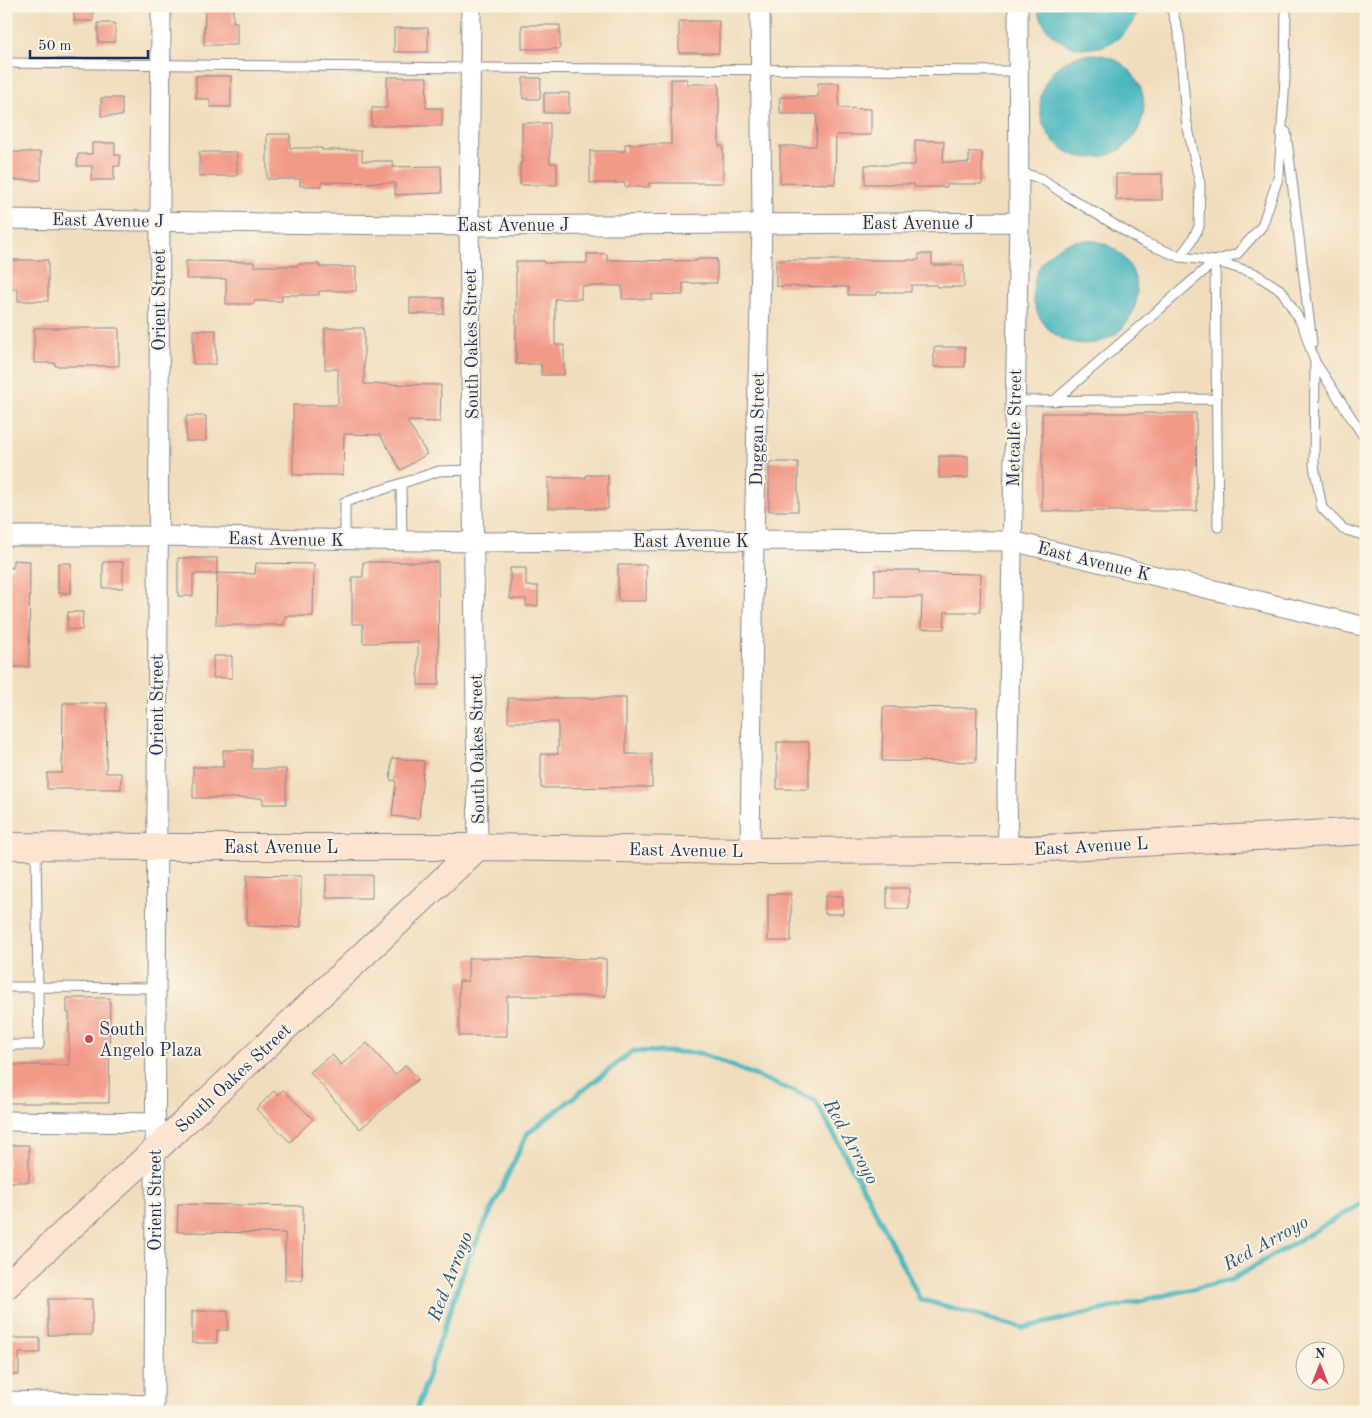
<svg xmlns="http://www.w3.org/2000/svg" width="1372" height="1418" viewBox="0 0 1372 1418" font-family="'Old Standard TT',serif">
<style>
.water{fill:#48b7bf;stroke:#32738e}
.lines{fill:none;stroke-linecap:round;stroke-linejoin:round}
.stream{stroke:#48b7bf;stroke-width:5}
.building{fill:#f29a88}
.lane-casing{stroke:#86868e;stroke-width:11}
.street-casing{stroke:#86868e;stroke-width:21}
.secondary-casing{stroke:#86868e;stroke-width:28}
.lane{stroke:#fff;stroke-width:9}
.street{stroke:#fff;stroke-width:19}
.secondary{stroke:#fde4d1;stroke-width:26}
.poi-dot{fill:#d1495b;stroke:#fcf5e5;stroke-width:2}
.labels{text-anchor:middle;stroke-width:4;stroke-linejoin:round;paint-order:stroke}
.street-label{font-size:18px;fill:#1b2f5e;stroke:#fcf5e5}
.poi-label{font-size:18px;fill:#1b2f5e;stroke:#fcf5e5;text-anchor:start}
.water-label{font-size:19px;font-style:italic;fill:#28587b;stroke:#fcf5e5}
</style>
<rect width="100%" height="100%" fill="#fcf5e5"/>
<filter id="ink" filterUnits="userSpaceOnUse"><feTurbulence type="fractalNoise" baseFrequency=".02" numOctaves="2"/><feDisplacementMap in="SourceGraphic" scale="10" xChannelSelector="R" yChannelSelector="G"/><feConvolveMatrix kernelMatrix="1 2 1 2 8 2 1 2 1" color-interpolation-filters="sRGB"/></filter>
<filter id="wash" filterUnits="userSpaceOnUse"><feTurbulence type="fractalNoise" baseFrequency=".0096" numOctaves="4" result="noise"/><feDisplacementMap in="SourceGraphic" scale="20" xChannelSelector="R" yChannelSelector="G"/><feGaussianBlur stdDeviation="1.12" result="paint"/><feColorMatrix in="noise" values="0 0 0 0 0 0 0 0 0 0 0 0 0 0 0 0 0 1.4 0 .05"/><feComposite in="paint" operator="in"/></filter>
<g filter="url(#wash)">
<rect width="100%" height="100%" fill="#f0ddbd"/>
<path class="water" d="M 1037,6 L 1139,6 C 1125,62 1049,63 1037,6 Z
M1040 106a52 52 0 1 1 104 0a52 52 0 1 1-104 0Z
M1033 292a52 52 0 1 1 104 0a52 52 0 1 1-104 0Z"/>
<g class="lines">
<path class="stream" d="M 416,1412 L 465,1266 L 527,1134 L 633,1051 L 700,1053 L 815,1100 L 867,1195 L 920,1299 L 1023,1328 L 1231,1280 L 1366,1201"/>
</g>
<g id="blocks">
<path class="building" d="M 74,6 L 93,6 L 93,21 L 74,21 Z
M 205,6 L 233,6 L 233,22 L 237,22 L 237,45 L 204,45 Z
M 679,21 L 719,21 L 719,53 L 679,53 Z
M 98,23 L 115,23 L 115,42 L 98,42 Z
M 522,25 L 560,25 L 560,49 L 522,49 Z
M 394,28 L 428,28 L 428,52 L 394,52 Z
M 196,76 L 231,76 L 231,107 L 210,107 L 210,99 L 196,99 Z
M 387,77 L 427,77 L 426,108 L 442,108 L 442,126 L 371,126 L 372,108 L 387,108 Z
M 523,78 L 541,78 L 540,99 L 523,99 Z
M 671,79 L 687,79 L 687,84 L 719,84 L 719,146 L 723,146 L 723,183 L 649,183 L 649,187 L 625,187 L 625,183 L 590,183 L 590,151 L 625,151 L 625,144 L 671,144 Z
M 818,83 L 839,83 L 839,108 L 871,109 L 871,135 L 836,135 L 835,184 L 780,183 L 780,146 L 816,146 L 817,114 L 780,114 L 780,97 L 818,97 Z
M 544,93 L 569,93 L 569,113 L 544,113 Z
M 101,98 L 122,98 L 122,116 L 101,116 Z
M 522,123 L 550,123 L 550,163 L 557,163 L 557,185 L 520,185 L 520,163 L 522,163 Z
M 267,134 L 290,134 L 290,148 L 322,148 L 322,150 L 362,150 L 362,161 L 393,161 L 393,167 L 441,166 L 442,193 L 395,195 L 395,183 L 322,182 L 322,186 L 300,186 L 300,179 L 267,179 Z
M 915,140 L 944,141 L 943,162 L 969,163 L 969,152 L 982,152 L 982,184 L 947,184 L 947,187 L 914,187 L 914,184 L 865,184 L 865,165 L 915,165 Z
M 92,143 L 115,143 L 115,155 L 120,155 L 120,166 L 114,166 L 114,180 L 91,180 L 92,166 L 77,166 L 78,154 L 92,154 Z
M 6,152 L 41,152 L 41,180 L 6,180 Z
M 199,152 L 237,152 L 237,176 L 199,176 Z
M 1116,174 L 1162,174 L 1162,200 L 1116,200 Z
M 587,254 L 607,254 L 607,260 L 697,261 L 697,259 L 717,259 L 717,283 L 683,283 L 683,295 L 652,294 L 652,299 L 622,299 L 622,286 L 581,286 L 581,299 L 555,299 L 555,345 L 564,345 L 564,375 L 541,375 L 541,364 L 516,364 L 516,261 L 544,261 L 544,263 L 587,263 Z
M 919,254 L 932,254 L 932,265 L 964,265 L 964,287 L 937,287 L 937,285 L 911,285 L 911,292 L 877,292 L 877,295 L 848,295 L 848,287 L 776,286 L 776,260 L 919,260 Z
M 6,260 L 48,260 L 48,301 L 18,301 L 18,289 L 6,289 Z
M 186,261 L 254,262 L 254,266 L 298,266 L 298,264 L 319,264 L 319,267 L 356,267 L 356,291 L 319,291 L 319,295 L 282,295 L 282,301 L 254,301 L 254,304 L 226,304 L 226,279 L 186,279 Z
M 410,298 L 444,298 L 444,314 L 410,314 Z
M 34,328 L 119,328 L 119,366 L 55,366 L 55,363 L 34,363 Z
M 325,328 L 364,328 L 364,384 L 441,385 L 440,422 L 407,421 L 427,454 L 401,470 L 380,435 L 344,434 L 343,475 L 293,475 L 293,405 L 338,405 L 338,369 L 325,369 Z
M 193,330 L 216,330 L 216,364 L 193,364 Z
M 934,347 L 965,347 L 965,367 L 934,367 Z
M 1042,413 L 1196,413 L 1197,511 L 1042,511 Z
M 186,416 L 206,416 L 206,441 L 186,441 Z
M 939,456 L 968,456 L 968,478 L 939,478 Z
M 769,462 L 798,462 L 798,511 L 769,511 Z
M 586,475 L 608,475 L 608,509 L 586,509 L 586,508 L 548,508 L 548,478 L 586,478 Z
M 178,558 L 217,558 L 217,574 L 193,574 L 193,596 L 178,596 Z
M 13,560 L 30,561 L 29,667 L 6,667 L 6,568 L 13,568 Z
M 103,562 L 123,562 L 123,588 L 103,588 Z
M 363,562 L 438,562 L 439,685 L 418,685 L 418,642 L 363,643 L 363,624 L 352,624 L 352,577 L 363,577 Z
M 58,563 L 71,563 L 71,593 L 58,593 Z
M 256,563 L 314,564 L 313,616 L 285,616 L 284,625 L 216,625 L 217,573 L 255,574 Z
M 618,565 L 646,565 L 646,601 L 618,601 Z
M 510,568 L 526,568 L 526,586 L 538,586 L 538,606 L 526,606 L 526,599 L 510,599 Z
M 875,570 L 919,570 L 919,573 L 981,574 L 980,612 L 945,612 L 944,629 L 921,629 L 922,597 L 875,597 Z
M 68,612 L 83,612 L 82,630 L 67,629 Z
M 213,656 L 232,656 L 232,678 L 213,678 Z
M 508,698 L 626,698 L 626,754 L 652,754 L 652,787 L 541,788 L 541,754 L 558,754 L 558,722 L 508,722 Z
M 63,703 L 107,703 L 106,773 L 121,773 L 121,789 L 47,789 L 47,773 L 62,773 Z
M 883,707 L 977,708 L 976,762 L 882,761 Z
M 777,742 L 809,742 L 809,789 L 777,789 Z
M 223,750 L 252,750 L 252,769 L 286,769 L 286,804 L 263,804 L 263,798 L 193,798 L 193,767 L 223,767 Z
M 392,758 L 424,761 L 419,819 L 392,816 L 396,781 L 390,780 Z
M 247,875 L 301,876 L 301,927 L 247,926 Z
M 326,875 L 372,875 L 372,898 L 326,898 Z
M 887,888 L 909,888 L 909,909 L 887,909 Z
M 768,894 L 791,894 L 791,941 L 768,941 Z
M 825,896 L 843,896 L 843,914 L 825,914 Z
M 468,958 L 606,959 L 606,996 L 507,996 L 507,1036 L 459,1036 L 459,981 L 468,981 Z
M 67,998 L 110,998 L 109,1103 L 6,1103 L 6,1065 L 69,1065 L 69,1013 L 67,1013 Z
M 367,1043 L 395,1075 L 406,1065 L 418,1079 L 360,1129 L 310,1072 L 332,1054 L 341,1065 Z
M 283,1090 L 313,1119 L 290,1142 L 256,1109 L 274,1091 L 278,1095 Z
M 8,1145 L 29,1145 L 29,1182 L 8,1182 Z
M 178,1204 L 303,1206 L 302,1280 L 285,1280 L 285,1233 L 177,1232 Z
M 48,1299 L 92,1299 L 92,1335 L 48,1335 Z
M 192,1311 L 228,1311 L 228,1330 L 217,1330 L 217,1343 L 192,1343 Z
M 6,1338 L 40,1338 L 40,1353 L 19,1353 L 19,1375 L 6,1375 Z"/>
</g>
</g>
<g filter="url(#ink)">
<use href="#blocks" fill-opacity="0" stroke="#86868e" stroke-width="1"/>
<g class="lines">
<g class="lane-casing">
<path id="lane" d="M 1171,6 L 1179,35 L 1181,54 L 1186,119 L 1200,184 L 1199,227 L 1191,242 L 1180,257
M 6,63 L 470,68 L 1018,71
M 1286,132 L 1312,343
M 1019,174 L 1026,174 L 1042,179 L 1067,196 L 1143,242 L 1180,257 L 1215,261 L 1254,273 L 1282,291 L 1303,326 L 1315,362 L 1366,440
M 1215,261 L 1218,527
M 1315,363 L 1314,465 L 1322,508 L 1343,529 L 1366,536
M 1015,401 L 1217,399
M 1054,401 L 1215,261 L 1237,254 L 1262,226 L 1279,175 L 1285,78 L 1286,6
M 401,484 L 402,541
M 345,540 L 345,502 L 439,471 L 473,470
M 6,987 L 38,987 L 36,848
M 6,1045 L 39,1045 L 38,987 L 156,988"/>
</g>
<g class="street-casing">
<path id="street" d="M 471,6 L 469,226 L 478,847
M 6,219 L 469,226 L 1019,222
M 6,536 L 158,536 L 474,542 L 754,540 L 1012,541 L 1366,627
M 1008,850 L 1007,791 L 1019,222 L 1018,6
M 750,851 L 754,540 L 762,224 L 760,6
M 6,1121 L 155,1123
M 6,1401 L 154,1405 L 161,6"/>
</g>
<g class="secondary-casing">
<path id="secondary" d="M 6,846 L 157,847 L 478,847 L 750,851 L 1008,850 L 1366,831
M 6,1286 L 155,1150 L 478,847"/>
</g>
<use href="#lane" class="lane"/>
<use href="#street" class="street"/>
<use href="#secondary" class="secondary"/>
</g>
</g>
<circle class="poi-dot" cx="89" cy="1039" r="5"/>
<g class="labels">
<g class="street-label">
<text transform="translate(108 220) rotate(1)" y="6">East Avenue J</text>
<text x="918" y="229">East Avenue J</text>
<text x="513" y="231">East Avenue J</text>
<text transform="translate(159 300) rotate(-90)" y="6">Orient Street</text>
<text transform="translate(471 344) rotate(-91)" y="6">South Oakes Street</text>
<text transform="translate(1014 428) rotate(-89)" y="6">Metcalfe Street</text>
<text transform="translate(757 429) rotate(-89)" y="6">Duggan Street</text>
<text transform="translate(286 539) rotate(1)" y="6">East Avenue K</text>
<text x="691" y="547">East Avenue K</text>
<text transform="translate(1094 561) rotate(14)" y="6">East Avenue K</text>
<text transform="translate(157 705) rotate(-90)" y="6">Orient Street</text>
<text transform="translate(477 749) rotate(-91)" y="6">South Oakes Street</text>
<text transform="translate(1091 846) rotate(-3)" y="6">East Avenue L</text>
<text x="281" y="853">East Avenue L</text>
<text transform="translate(686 850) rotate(1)" y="6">East Avenue L</text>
<text transform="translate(233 1078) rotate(-43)" y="6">South Oakes Street</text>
<text transform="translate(155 1200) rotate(-90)" y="6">Orient Street</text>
</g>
<g class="poi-label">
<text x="99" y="1035">South<tspan x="99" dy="21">Angelo Plaza</tspan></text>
</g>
<g class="water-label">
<text transform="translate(852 1141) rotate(61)" y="7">Red Arroyo</text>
<text transform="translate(1265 1242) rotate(-29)" y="7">Red Arroyo</text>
<text transform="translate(449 1276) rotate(-69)" y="7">Red Arroyo</text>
</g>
</g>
<rect width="1372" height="1418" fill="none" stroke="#fcf5e5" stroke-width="25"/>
<g transform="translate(1320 1366)"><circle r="24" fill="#fcf5e5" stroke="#a2a6af"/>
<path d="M0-4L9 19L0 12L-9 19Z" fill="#d1495b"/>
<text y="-8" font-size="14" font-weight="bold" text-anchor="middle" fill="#1b2f5e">N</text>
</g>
<path d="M30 50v8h118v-8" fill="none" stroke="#1b2f5e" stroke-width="2.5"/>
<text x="38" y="50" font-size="15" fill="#1b2f5e" stroke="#fcf5e5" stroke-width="4" paint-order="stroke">50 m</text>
</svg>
